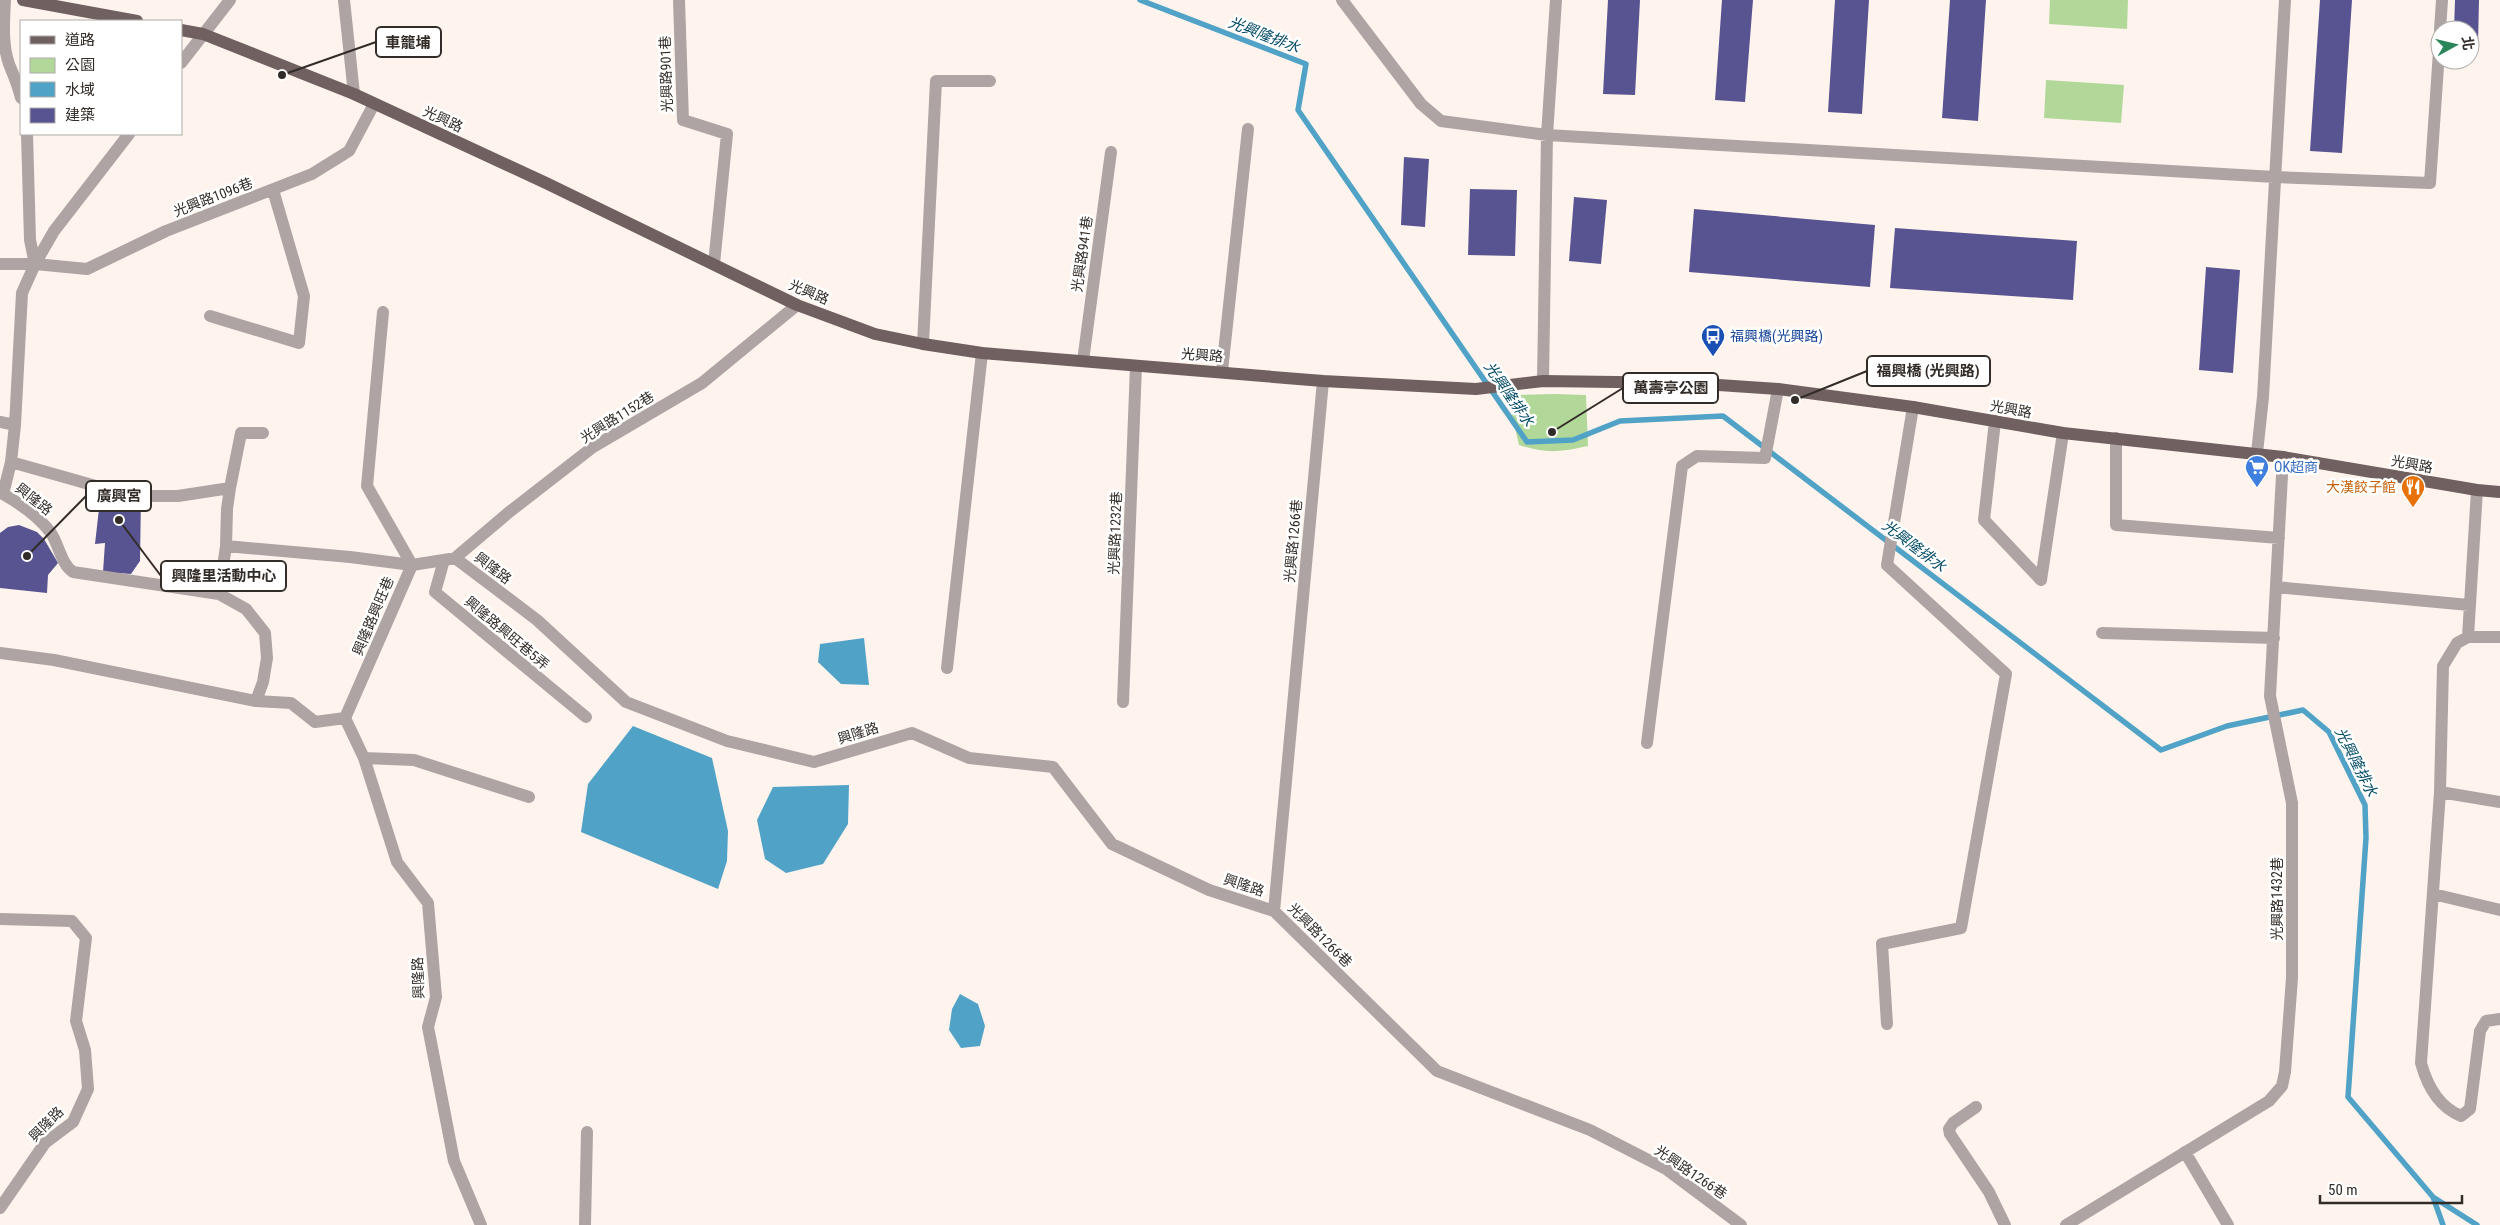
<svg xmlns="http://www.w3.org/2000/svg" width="2500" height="1225" viewBox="0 0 2500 1225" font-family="'Roboto Condensed','Noto Sans TC',sans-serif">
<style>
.green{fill:#b1d898}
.water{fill:#50a2c7}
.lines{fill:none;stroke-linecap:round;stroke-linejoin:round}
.stream{stroke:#50a2c7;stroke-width:5.5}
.building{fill:#575491}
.minor{stroke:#ada4a3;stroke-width:12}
.major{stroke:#706060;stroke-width:12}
.labels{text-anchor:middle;stroke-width:5;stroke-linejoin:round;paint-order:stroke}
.street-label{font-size:14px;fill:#322c28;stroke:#fff}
.transit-label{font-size:14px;fill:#164399;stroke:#fff;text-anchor:start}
.shop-label{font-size:14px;fill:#366cbe;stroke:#fff;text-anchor:start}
.food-label{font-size:14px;fill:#c56008;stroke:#fff;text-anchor:end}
.water-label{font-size:15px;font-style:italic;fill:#044c66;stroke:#fff}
.leader{fill:none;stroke:#322c28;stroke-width:2}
.callout-dot{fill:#322c28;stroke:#fff;stroke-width:2}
.callout{fill:#fff;stroke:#322c28;stroke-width:2}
.callout-label{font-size:15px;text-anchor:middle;font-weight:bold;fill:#322c28}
</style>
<rect width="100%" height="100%" fill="#fef4ed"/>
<path class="green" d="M 2050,0 L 2128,0 L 2127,29 L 2049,24 Z
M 2046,80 L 2124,85 L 2121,123 L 2044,118 Z
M 1555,394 L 1586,395 L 1588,446 C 1561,452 1546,454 1519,445 L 1512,415 L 1517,395 Z"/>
<path class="water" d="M 864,638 L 869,685 L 841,684 L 818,662 L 820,644 Z
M 633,726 L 712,758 L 728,831 L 727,861 L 718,889 L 581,832 L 588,784 Z
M 849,785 L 848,824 L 823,864 L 786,873 L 765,859 L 757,820 L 773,787 Z
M 960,994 L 978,1004 L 985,1026 L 980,1046 L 961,1048 L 949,1030 L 952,1009 Z"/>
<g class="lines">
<path class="stream" d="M 1140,0 L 1306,64 L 1298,110 L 1527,442 L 1573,440 L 1620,421 L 1723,416 L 2161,750 L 2227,726 L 2303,710 L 2329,732 L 2365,805 L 2366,838 L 2348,1097 L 2433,1197 L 2477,1225
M 2433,1197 L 2443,1225"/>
</g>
<path class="building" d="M 1608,0 L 1640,0 L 1635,95 L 1603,94 Z
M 1722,0 L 1753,0 L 1745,102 L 1715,100 Z
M 1835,0 L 1869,0 L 1862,114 L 1828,112 Z
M 1950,0 L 1986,0 L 1978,121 L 1942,118 Z
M 2320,0 L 2352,0 L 2342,153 L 2310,151 Z
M 2455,0 L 2479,0 L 2478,45 L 2470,45 L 2470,30 L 2454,30 Z
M 1404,157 L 1429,159 L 1425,227 L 1401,225 Z
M 1470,189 L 1517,190 L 1515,256 L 1468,255 Z
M 1574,197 L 1607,200 L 1601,264 L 1569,261 Z
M 1694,209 L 1875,225 L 1870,287 L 1689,272 Z
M 1895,228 L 2077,241 L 2073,300 L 1890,288 Z
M 2206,267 L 2240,270 L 2233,373 L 2199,370 Z
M 129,489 L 141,496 L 140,561 L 131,574 L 103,572 L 105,543 L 95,544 L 101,491 Z
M 19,525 L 37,532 L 44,539 L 58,563 L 48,575 L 47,593 L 0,588 L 0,533 L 8,527 Z"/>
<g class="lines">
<path class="minor" d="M 5,0 C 4,21 2,44 9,64 C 14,76 18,85 21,98
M 344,0 L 354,94
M 679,0 L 683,120 L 727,134 L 714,264
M 1342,0 L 1421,104 L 1441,121 L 1547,135 L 2275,177 L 2430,183 L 2440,37
M 2440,30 L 2442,0
M 181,63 L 230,0
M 27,134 L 30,240 L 35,264
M 129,134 L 54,231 L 35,264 L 22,293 L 15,425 L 11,462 L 3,494 C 19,503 39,517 51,533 C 59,545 61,564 73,572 L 219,594 L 246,609 L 265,633 L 267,658 L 263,682 L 256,701 L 291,703 L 315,722 L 345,718 L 364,758 L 397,862 L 428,903 L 436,997 L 428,1027 L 454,1161 L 481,1225
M 0,264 L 35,264 L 87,269 L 166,231 L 312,174 L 349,151 L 374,104
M 383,312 L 367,486 L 412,565
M 210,316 L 299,343 L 304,296 L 273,190
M 923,344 L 936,81 L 990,81
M 1083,361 L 1111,152
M 1222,371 L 1248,129
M 1323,381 L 1274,911 L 1437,1071 L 1590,1130 L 1666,1169 L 1741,1225
M 1543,381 L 1547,135 L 1556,0
M 1995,421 L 1984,520 L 2041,580
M 0,422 L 15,425
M 2116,438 L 2116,525 L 2279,538
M 2257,453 L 2263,397 L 2285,0
M 11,462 L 103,488 L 129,487 L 146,496 L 178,496 L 230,488 L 227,509 L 226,546 L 350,557 L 412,565
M 230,488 L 241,433 L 263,433
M 455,558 L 537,620 L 626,702 L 727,741 L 814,762 L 912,733 L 969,758 L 1053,767 L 1112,844 L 1209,890 L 1274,911
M 455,558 L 508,513 L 593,447 L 702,383 L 797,305
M 444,560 L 435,592 L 586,717
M 2041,580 L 2063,433
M 2276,587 L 2469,605
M 219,594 L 226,546
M 2102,633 L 2274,638
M 2468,637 L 2477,490
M 2500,637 L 2468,637 L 2457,643 L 2443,666 L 2440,792 L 2421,1063 C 2427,1085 2439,1107 2461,1116 L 2470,1109 L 2480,1031 L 2486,1021 L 2500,1019
M 0,653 L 54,660 L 256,701
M 947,668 L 982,353
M 1123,702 L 1136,366
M 345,718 L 412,565 L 450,559
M 1647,743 L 1682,466 L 1697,456 L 1765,458 L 1778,389
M 364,758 L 414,760 L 529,797
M 2440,792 L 2500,802
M 2433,894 L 2500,910
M 0,919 L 72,921 L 86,938 L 76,1021 L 85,1050 L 88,1089 L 73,1122 L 45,1143 L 0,1208
M 1887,1024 L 1882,944 L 1961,928 L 2006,674 L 1887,565 L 1913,407
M 1976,1107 L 1953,1123 L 1949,1129 L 1950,1134 L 1989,1192 L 2005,1225
M 2185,1152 L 2228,1225
M 585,1225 L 587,1132
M 2066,1225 L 2269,1101 L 2282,1086 L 2285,1072 L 2292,978 L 2292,803 L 2270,696 L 2283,457"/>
<path class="major" d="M 23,0 L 137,21
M 181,30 L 203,34 L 354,94 L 546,183 L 797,305 L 875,334 L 923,344 L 982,353 L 1323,381 L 1476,389 L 1543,381 L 1689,383 L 1778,389 L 1913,407 L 2063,433 L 2283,457 L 2477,490 L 2500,492"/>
</g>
<defs>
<g id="bus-pin" transform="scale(1.25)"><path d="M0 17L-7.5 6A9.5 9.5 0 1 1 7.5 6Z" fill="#1a4fb4" stroke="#fff"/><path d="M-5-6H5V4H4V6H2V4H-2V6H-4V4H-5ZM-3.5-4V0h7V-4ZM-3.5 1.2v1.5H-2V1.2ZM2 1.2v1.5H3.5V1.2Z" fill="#fff"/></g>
<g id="supermarket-pin" transform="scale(1.25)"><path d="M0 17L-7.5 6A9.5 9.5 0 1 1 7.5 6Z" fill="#3f7fe0" stroke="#fff"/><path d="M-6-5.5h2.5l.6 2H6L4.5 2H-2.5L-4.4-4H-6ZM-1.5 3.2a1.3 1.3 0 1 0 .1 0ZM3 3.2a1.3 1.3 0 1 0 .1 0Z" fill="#fff"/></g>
<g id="restaurant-pin" transform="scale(1.25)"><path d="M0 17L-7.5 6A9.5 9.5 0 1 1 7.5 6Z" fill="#e8710a" stroke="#fff"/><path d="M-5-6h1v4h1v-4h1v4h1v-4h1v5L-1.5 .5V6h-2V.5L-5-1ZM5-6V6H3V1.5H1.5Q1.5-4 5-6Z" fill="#fff"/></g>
</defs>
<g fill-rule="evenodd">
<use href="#bus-pin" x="1713" y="336"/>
<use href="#supermarket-pin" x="2257" y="467"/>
<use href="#restaurant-pin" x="2413" y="487"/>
</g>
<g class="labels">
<g class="street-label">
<text transform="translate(666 74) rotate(-92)" y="5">光興路901巷</text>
<text transform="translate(443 119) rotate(25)" y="5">光興路</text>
<text transform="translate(213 197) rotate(-21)" y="5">光興路1096巷</text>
<text transform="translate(1082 254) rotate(-82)" y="5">光興路941巷</text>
<text transform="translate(809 292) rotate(23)" y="5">光興路</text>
<text transform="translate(1202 355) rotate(4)" y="5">光興路</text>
<text transform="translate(2011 409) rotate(10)" y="5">光興路</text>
<text transform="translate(617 417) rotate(-32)" y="5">光興路1152巷</text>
<text transform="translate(2412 464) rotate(10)" y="5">光興路</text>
<text transform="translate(34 499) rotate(38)" y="5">興隆路</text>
<text transform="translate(1115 533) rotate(-88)" y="5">光興路1232巷</text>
<text transform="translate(1293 541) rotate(-85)" y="5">光興路1266巷</text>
<text transform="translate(493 568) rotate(37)" y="5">興隆路</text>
<text transform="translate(373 616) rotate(-67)" y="5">興隆路興旺巷</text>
<text transform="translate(507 633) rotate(40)" y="5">興隆路興旺巷5弄</text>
<text transform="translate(858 733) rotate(-17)" y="5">興隆路</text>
<text transform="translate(1244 885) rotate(18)" y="5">興隆路</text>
<text transform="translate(2277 899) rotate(-90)" y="5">光興路1432巷</text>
<text transform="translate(1320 935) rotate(45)" y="5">光興路1266巷</text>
<text transform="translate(418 978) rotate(-92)" y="5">興隆路</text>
<text transform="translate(46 1124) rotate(-45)" y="5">興隆路</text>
<text transform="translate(1691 1172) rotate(34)" y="5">光興路1266巷</text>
</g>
<g class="transit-label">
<text x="1730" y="341">福興橋(光興路)</text>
</g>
<g class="shop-label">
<text x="2274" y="472">OK超商</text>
</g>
<g class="food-label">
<text x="2396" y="492">大漢餃子館</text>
</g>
<g class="water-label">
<text transform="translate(1264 35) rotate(21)" y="5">光興隆排水</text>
<text transform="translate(1509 394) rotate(55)" y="5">光興隆排水</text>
<text transform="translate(1914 546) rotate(37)" y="5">光興隆排水</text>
<text transform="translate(2356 762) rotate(63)" y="5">光興隆排水</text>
</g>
</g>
<path class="leader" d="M282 75L376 42M1795 400L1867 371M1552 432L1623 388M27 556L86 496M119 520L161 576"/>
<g class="callout-dot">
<circle cx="282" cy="75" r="5"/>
<circle cx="1795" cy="400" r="5"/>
<circle cx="1552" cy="432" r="5"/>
<circle cx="27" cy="556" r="5"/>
<circle cx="119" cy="520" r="5"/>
</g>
<g class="callout">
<rect x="376" y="27" width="65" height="30" rx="5"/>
<rect x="1867" y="356" width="123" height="30" rx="5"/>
<rect x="1623" y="373" width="95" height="30" rx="5"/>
<rect x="86" y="481" width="65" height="30" rx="5"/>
<rect x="161" y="561" width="125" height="30" rx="5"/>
</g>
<g class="callout-label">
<text x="408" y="48">車籠埔</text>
<text x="1928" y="376">福興橋 (光興路)</text>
<text x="1671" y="393">萬壽亭公園</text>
<text x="119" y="501">廣興宮</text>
<text x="224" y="581">興隆里活動中心</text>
</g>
<rect x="20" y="20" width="162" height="115" fill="#ffffff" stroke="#adaba9"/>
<rect x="30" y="36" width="25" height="8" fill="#706060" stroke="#adaba9"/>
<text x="65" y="45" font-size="15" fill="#322c28">道路</text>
<rect x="30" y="58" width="25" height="15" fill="#b1d898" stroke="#adaba9"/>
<text x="65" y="70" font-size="15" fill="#322c28">公園</text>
<rect x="30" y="82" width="25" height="15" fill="#50a2c7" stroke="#adaba9"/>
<text x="65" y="95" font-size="15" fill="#322c28">水域</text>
<rect x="30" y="108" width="25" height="15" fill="#575491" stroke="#adaba9"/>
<text x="65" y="120" font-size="15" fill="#322c28">建築</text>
<g transform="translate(2455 45) rotate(82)"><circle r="24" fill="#ffffff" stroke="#adaba9"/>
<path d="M0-4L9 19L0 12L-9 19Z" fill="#2b855b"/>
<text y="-8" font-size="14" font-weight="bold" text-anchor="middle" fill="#322c28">北</text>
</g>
<path d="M2320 1195v8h142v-8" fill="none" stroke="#322c28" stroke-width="2.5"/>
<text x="2328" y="1195" font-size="15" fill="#322c28" stroke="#ffffff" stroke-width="4" paint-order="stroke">50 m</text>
</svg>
